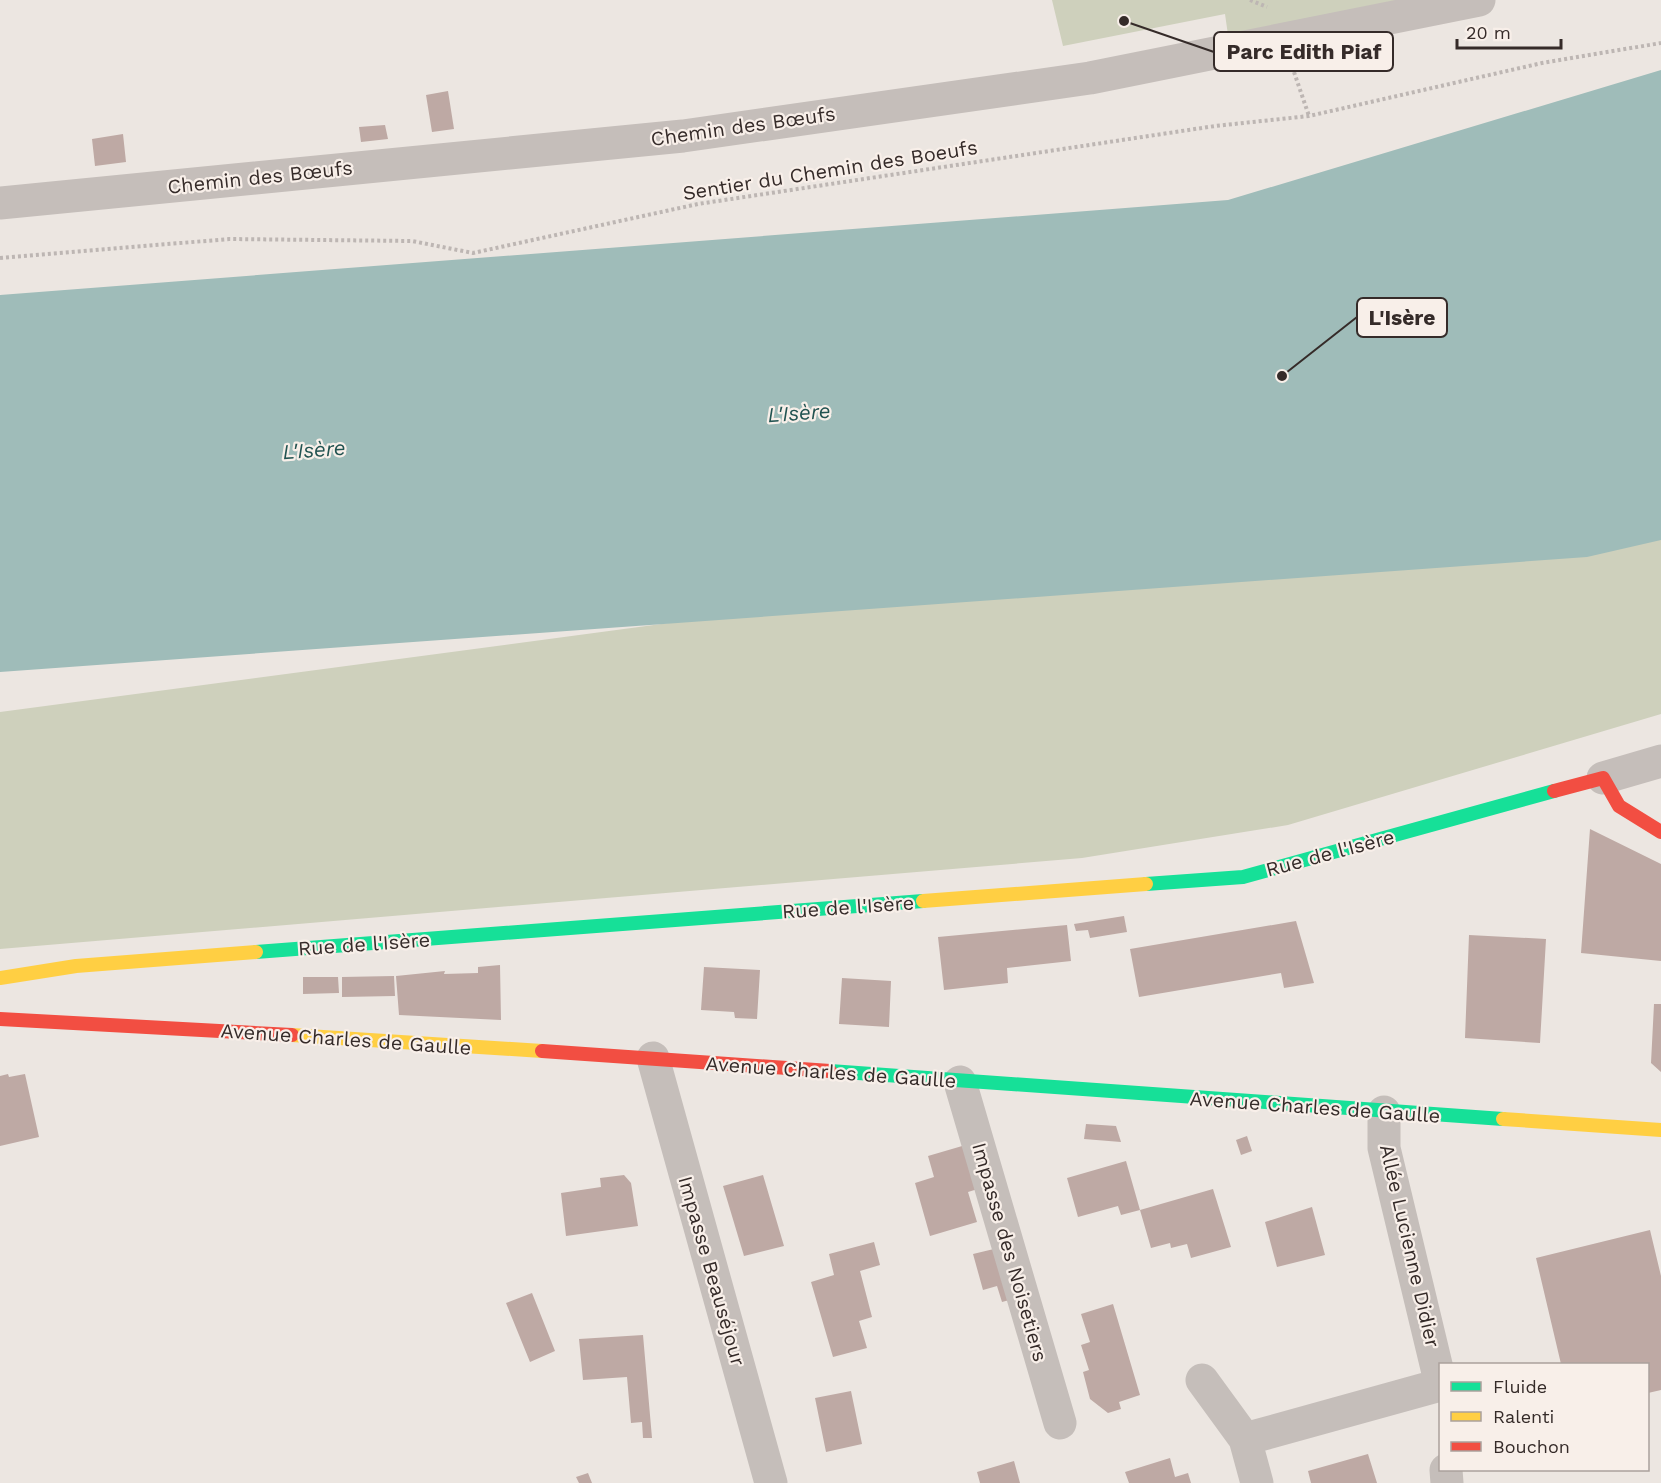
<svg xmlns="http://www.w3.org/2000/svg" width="1661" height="1483" viewBox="0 0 1661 1483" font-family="'Work Sans',sans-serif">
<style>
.green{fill:#ced0bc}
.water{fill:#9fbcb9}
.building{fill:#bea9a4}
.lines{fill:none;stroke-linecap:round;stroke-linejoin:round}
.path{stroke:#bdb6b3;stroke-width:4;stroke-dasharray:3 3;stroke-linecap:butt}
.street{stroke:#c5beba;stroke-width:33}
.fast{stroke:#16e098;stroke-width:14}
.slow{stroke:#ffcf43;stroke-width:14}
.jam{stroke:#f24e42;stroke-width:14}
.labels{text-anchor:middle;stroke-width:4.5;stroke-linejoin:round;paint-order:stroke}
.street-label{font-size:20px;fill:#352b29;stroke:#f8efe9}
.water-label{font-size:21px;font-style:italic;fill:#225351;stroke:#f8efe9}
.leader{fill:none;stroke:#352b29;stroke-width:2}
.callout-dot{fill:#352b29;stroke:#f8efe9;stroke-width:2}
.callout{fill:#f8efe9;stroke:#352b29;stroke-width:2}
.callout-label{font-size:21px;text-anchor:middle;font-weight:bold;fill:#352b29}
</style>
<rect width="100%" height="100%" fill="#ece6e1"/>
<path class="green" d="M 1052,0 L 1437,0 L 1229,42 L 1225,14 L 1063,46 Z
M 1661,491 L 1661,714 L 1288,825 L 1082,858 L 0,949 L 0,712 Z"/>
<path class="water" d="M 1661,70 L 1661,540 L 1587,557 L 0,672 L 0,295 L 1228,200 Z"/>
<path class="building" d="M 448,91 L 454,129 L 432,132 L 426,95 Z
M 385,125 L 388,139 L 361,142 L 359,127 Z
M 123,134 L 126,162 L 95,166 L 92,139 Z
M 1590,829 L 1661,864 L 1661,961 L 1581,953 Z
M 1124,916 L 1127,932 L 1090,938 L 1088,930 L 1076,931 L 1074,924 Z
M 1296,921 L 1314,983 L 1284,988 L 1281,973 L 1139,997 L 1130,949 Z
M 1067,925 L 1071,961 L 1007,968 L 1008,983 L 944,990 L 938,937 Z
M 1469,935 L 1546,939 L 1540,1043 L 1465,1038 Z
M 500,965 L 501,1020 L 399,1015 L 396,976 L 445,971 L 444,974 L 478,973 L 478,967 Z
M 704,967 L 760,970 L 757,1019 L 735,1018 L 734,1012 L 701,1010 Z
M 394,976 L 395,996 L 342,997 L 342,977 Z
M 303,977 L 338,977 L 339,993 L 303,994 Z
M 842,978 L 891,981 L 889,1027 L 839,1024 Z
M 1654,1004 L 1661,1004 L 1661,1072 L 1651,1063 Z
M 8,1074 L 9,1077 L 25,1074 L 39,1137 L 0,1146 L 0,1076 Z
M 1086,1124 L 1116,1126 L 1121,1142 L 1084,1139 Z
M 1247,1136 L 1252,1151 L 1241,1155 L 1236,1140 Z
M 969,1144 L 981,1188 L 968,1192 L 977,1222 L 930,1236 L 915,1183 L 934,1177 L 928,1156 Z
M 1126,1161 L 1140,1210 L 1121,1215 L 1118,1206 L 1078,1217 L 1067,1178 Z
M 624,1175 L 631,1183 L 638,1226 L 566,1236 L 561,1193 L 601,1187 L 600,1178 Z
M 763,1175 L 784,1246 L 744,1256 L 723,1186 Z
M 1213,1189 L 1231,1247 L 1191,1258 L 1187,1244 L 1171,1248 L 1170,1243 L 1151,1248 L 1140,1210 Z
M 1312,1207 L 1325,1255 L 1277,1267 L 1265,1222 Z
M 1650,1230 L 1661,1276 L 1661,1390 L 1648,1393 L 1648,1364 L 1561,1364 L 1536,1258 Z
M 874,1242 L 880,1265 L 860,1271 L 872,1317 L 859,1321 L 867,1348 L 833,1357 L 811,1282 L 834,1275 L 829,1254 Z
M 998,1248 L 1013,1299 L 1002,1302 L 997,1286 L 983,1290 L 973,1254 Z
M 532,1293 L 555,1351 L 530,1362 L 506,1303 Z
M 1113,1304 L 1140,1395 L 1119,1402 L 1121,1409 L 1108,1413 L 1090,1399 L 1083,1372 L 1089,1370 L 1081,1345 L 1090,1342 L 1081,1314 Z
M 643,1335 L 652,1438 L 643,1438 L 642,1422 L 631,1423 L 627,1377 L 583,1380 L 579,1339 Z
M 851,1391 L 862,1444 L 826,1452 L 815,1398 Z
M 1368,1454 L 1377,1483 L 1311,1483 L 1308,1471 Z
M 1170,1458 L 1175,1477 L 1188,1473 L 1191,1483 L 1129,1483 L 1125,1472 Z
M 1014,1461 L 1020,1483 L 980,1483 L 977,1472 Z
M 588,1473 L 592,1483 L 579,1483 L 576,1477 Z"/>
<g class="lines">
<path class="path" d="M 1250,0 L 1267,7
M 1294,72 L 1309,116
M 0,258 L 229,239 L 412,241 L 473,253 L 698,204 L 1215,126 L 1309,116 L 1542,63 L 1661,43"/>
<path class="street" d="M 0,203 L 683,136 L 1090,78 L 1479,0
M 1603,778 L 1661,761
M 653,1058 L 771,1483
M 960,1082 L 1060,1423
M 1384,1112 L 1384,1148 L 1440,1381
M 1202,1380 L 1245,1439 L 1257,1483
M 1245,1439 L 1440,1385
M 1446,1470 L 1447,1483"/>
<path class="fast" d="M 1146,884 L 1243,877 L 1554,791
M 256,952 L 923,901
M 830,1071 L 1503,1119"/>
<path class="slow" d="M 923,901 L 1146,884
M 0,978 L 76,966 L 256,952
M 292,1035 L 542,1051
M 1503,1119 L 1661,1130"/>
<path class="jam" d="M 1554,791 L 1603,778 L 1619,806 L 1661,832
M 0,1019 L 292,1035
M 542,1051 L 830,1071"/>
</g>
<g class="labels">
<g class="street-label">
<text transform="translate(743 126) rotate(-8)" y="7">Chemin des Bœufs</text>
<text transform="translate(830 170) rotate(-9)" y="7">Sentier du Chemin des Boeufs</text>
<text transform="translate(260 177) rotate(-6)" y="7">Chemin des Bœufs</text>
<text transform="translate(1330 853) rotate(-15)" y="7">Rue de l'Isère</text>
<text transform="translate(848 907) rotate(-4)" y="7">Rue de l'Isère</text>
<text transform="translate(364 944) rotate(-4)" y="7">Rue de l'Isère</text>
<text transform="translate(346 1039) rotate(4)" y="7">Avenue Charles de Gaulle</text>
<text transform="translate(831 1072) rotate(4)" y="7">Avenue Charles de Gaulle</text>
<text transform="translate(1315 1107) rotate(4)" y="7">Avenue Charles de Gaulle</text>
<text transform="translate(1410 1246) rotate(77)" y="7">Allée Lucienne Didier</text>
<text transform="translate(1010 1252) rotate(74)" y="7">Impasse des Noisetiers</text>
<text transform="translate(712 1271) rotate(74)" y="7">Impasse Beauséjour</text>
</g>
<g class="water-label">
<text transform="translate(799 413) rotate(-4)" y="7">L'Isère</text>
<text transform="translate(314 450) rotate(-4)" y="7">L'Isère</text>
</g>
</g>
<path class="leader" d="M1124 21L1214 52M1282 376L1357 317"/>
<g class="callout-dot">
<circle cx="1124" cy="21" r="6"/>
<circle cx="1282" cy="376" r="6"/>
</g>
<g class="callout">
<rect x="1214" y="32" width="179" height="39" rx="6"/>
<rect x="1357" y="298" width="90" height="39" rx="6"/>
</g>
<g class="callout-label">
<text x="1304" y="59">Parc Edith Piaf</text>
<text x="1402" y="325">L'Isère</text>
</g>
<rect x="1439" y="1363" width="210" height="108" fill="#f8efe9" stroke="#aaa19c" stroke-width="1.5"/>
<rect x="1451" y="1382" width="30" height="9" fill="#16e098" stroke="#aaa19c" stroke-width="1.5"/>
<text x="1493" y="1393" font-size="18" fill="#352b29">Fluide</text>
<rect x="1451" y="1412" width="30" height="9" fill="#ffcf43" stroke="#aaa19c" stroke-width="1.5"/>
<text x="1493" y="1423" font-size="18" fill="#352b29">Ralenti</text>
<rect x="1451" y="1442" width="30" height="9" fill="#f24e42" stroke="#aaa19c" stroke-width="1.5"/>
<text x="1493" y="1453" font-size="18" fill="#352b29">Bouchon</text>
<path d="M1457 39v9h104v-9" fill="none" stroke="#352b29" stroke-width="3"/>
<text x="1466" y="39" font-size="18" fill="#352b29" stroke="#f8efe9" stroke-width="4.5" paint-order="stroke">20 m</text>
</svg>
